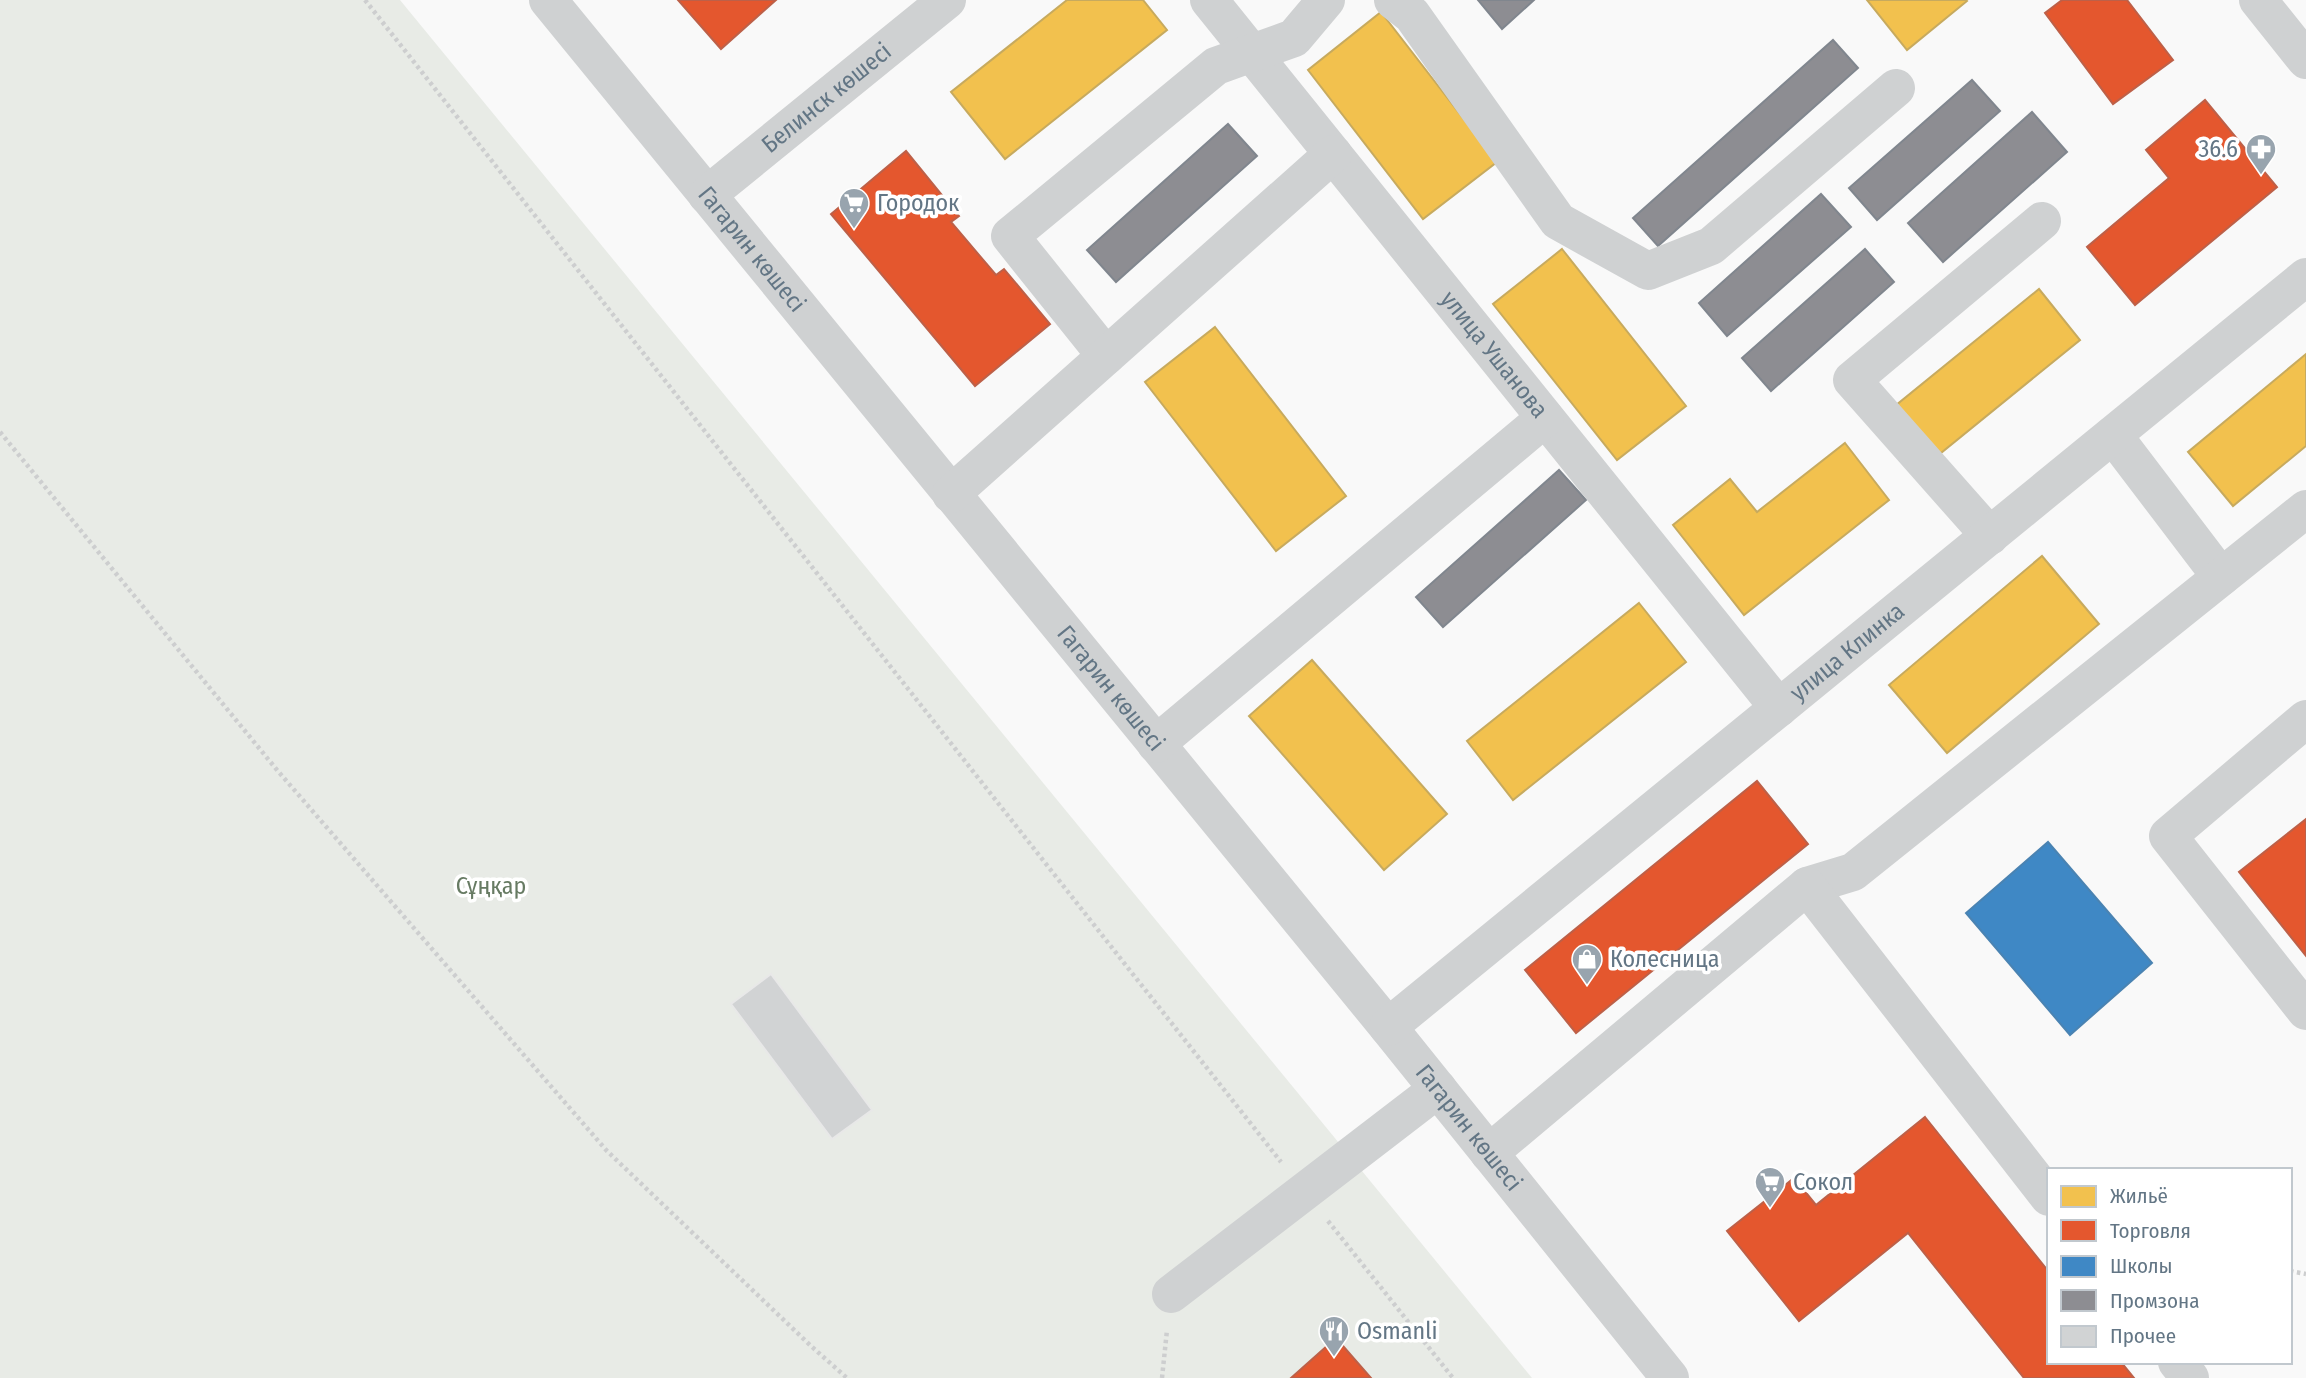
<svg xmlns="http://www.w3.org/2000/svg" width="2306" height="1378" viewBox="0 0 2306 1378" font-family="'Fira Sans Condensed',sans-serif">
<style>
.green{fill:#e8ebe6}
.homes{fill:#f2c14e;stroke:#c7aa5e;stroke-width:2}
.shops{fill:#e4572e;stroke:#bd6048;stroke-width:2}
.schools{fill:#3f88c5;stroke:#4a83b2;stroke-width:2}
.industry{fill:#8d8d92;stroke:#80868e;stroke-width:2}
.building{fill:#d1d3d4;stroke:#e8e8e8;stroke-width:2}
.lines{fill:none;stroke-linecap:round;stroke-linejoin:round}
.path{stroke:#cdcecf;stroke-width:4.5;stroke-dasharray:3.5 3.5;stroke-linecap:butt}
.minor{stroke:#cfd1d2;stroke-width:38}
.labels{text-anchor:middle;stroke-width:7;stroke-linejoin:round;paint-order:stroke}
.street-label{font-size:24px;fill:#637685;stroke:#fff}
.poi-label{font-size:24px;fill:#637685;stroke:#fff;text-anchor:start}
.park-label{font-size:24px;fill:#677b63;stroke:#fff}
</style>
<rect width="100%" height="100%" fill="#f9f9f9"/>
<path class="green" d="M 0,0 L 400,0 L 1532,1378 L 0,1378 Z"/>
<path class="homes" d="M 1067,0 L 1143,0 L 1167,30 L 1005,159 L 951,92 Z
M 1867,0 L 1966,0 L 1967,1 L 1907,50 Z
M 1381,12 L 1497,162 L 1423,219 L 1308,70 Z
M 1562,249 L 1686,406 L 1617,460 L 1493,304 Z
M 2039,289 L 2080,340 L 1936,457 L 1895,406 Z
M 1215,327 L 1346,496 L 1276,551 L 1145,382 Z
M 2306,354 L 2306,446 L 2233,506 L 2188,452 Z
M 1845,443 L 1889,500 L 1744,615 L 1673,525 L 1730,479 L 1757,512 Z
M 2042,556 L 2099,624 L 1947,753 L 1889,685 Z
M 1639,603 L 1686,662 L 1513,800 L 1467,741 Z
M 1312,660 L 1447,814 L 1384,870 L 1249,716 Z"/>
<path class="shops" d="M 678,0 L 776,0 L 721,49 Z
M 2062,0 L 2127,0 L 2173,60 L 2113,104 L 2045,13 Z
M 2205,100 L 2277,187 L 2135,305 L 2087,247 L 2169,178 L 2146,150 Z
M 906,151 L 959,216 L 951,222 L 996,275 L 1004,269 L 1050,324 L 975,386 L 831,214 Z
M 1757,781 L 1808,844 L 1576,1033 L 1525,970 Z
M 2306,819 L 2306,956 L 2239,872 Z
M 1925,1117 L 2049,1272 L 2049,1362 L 2121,1362 L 2134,1378 L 2024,1378 L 1908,1233 L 1799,1321 L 1727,1231 L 1794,1178 L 1816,1205 Z
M 1336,1338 L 1371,1378 L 1291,1378 Z"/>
<path class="schools" d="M 2048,842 L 2152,963 L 2070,1035 L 1966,913 Z"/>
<path class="industry" d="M 1478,0 L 1534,0 L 1502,29 Z
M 1833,40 L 1858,68 L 1658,246 L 1633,218 Z
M 1972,80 L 2000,111 L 1877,220 L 1849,188 Z
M 2032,112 L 2067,152 L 1943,262 L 1908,223 Z
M 1228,124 L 1257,156 L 1116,282 L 1087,250 Z
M 1821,194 L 1851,227 L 1727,336 L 1699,303 Z
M 1865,249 L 1894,282 L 1771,391 L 1742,358 Z
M 1559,470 L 1586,500 L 1443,627 L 1416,597 Z"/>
<path class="building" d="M 771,974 L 872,1110 L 832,1139 L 731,1004 Z"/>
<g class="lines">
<path class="path" d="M 365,0 L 1281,1162
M 0,432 L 277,770 L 607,1151 L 811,1346 L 847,1378
M 1328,1221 L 1453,1378
M 2290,1271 L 2306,1274
M 1162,1378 L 1167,1330"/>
<g class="minor">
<path id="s1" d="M 548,0 L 1388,1027 L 1670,1378"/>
<path id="s2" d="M 1209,0 L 1779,708"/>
<path d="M 1393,0 L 1412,15 L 1558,221 L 1648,271 L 1711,246 L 1896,88"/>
<path d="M 2258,0 L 2306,60"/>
<path id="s3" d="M 707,195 L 947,0"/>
<path d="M 1106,356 L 1010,236 L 1216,66 L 1294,38 L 1326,0"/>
<path d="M 2113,435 L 2221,577"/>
<path d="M 951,494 L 1333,154"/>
<path d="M 1990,536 L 1852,380 L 2042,221"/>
<path d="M 2306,719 L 2168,836 L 2306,1011"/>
<path d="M 1156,744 L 1545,418"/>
<path d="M 1807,886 L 1853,872 L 2306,509"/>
<path id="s4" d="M 1388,1027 L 2306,277"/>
<path d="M 1489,1153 L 1807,886 L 2049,1197"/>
<path d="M 1171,1294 L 1438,1089"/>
<path d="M 2177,1362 L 2190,1378"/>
</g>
</g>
<defs>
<g id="pharmacy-pin" transform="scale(1.575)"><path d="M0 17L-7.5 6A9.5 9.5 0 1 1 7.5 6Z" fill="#98a4ae" stroke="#fff"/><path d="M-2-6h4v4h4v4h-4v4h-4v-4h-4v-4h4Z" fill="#fff"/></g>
<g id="supermarket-pin" transform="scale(1.575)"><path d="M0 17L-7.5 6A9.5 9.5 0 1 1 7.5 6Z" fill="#98a4ae" stroke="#fff"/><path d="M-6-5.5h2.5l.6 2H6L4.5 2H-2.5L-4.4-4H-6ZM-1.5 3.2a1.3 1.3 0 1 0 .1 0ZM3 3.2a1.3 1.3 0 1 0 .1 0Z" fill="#fff"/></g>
<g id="shop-pin" transform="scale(1.575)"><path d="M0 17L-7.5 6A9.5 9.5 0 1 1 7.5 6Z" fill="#98a4ae" stroke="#fff"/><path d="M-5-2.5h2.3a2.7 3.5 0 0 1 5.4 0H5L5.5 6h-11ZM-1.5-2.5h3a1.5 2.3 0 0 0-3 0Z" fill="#fff"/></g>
<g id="restaurant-pin" transform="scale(1.575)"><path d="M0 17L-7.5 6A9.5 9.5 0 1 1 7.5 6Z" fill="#98a4ae" stroke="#fff"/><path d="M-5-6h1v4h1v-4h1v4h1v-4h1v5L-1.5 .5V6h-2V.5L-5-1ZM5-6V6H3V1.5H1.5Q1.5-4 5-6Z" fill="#fff"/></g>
</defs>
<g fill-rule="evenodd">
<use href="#pharmacy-pin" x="2261" y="149"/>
<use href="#supermarket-pin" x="854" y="203"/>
<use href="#shop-pin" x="1587" y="959"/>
<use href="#supermarket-pin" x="1770" y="1182"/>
<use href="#restaurant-pin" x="1334" y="1331"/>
</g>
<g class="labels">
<g class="street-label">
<text dy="8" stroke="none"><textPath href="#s3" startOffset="154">Белинск көшесі</textPath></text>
<text dy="8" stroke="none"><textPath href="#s1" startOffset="322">Гагарин көшесі</textPath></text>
<text dy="8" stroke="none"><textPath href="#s2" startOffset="455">улица Ушанова</textPath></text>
<text dy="8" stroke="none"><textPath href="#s4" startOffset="593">улица Клинка</textPath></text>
<text dy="8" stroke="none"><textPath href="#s1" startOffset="889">Гагарин көшесі</textPath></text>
<text dy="8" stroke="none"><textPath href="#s1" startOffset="1456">Гагарин көшесі</textPath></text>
</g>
<g class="poi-label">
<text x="2238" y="157" text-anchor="end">36.6</text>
<text x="877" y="211">Городок</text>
<text x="1610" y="967">Колесница</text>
<text x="1793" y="1190">Сокол</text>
<text x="1357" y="1339">Osmanli</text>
</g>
<g class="park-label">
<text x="491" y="894">Сұңқар</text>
</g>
</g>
<rect x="2047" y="1168" width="245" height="196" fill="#ffffff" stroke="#c1c8ce" stroke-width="2"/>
<rect x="2061" y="1186" width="35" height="21" fill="#f2c14e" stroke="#c1c8ce" stroke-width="2"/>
<text x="2110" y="1203" font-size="21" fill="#637685">Жильё</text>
<rect x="2061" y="1220" width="35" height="21" fill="#e4572e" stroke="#c1c8ce" stroke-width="2"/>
<text x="2110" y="1238" font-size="21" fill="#637685">Торговля</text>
<rect x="2061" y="1256" width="35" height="21" fill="#3f88c5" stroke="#c1c8ce" stroke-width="2"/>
<text x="2110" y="1273" font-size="21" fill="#637685">Школы</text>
<rect x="2061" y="1290" width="35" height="21" fill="#8d8d92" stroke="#c1c8ce" stroke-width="2"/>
<text x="2110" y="1308" font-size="21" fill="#637685">Промзона</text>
<rect x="2061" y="1326" width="35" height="21" fill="#d1d3d4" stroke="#c1c8ce" stroke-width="2"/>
<text x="2110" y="1343" font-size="21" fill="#637685">Прочее</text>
</svg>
